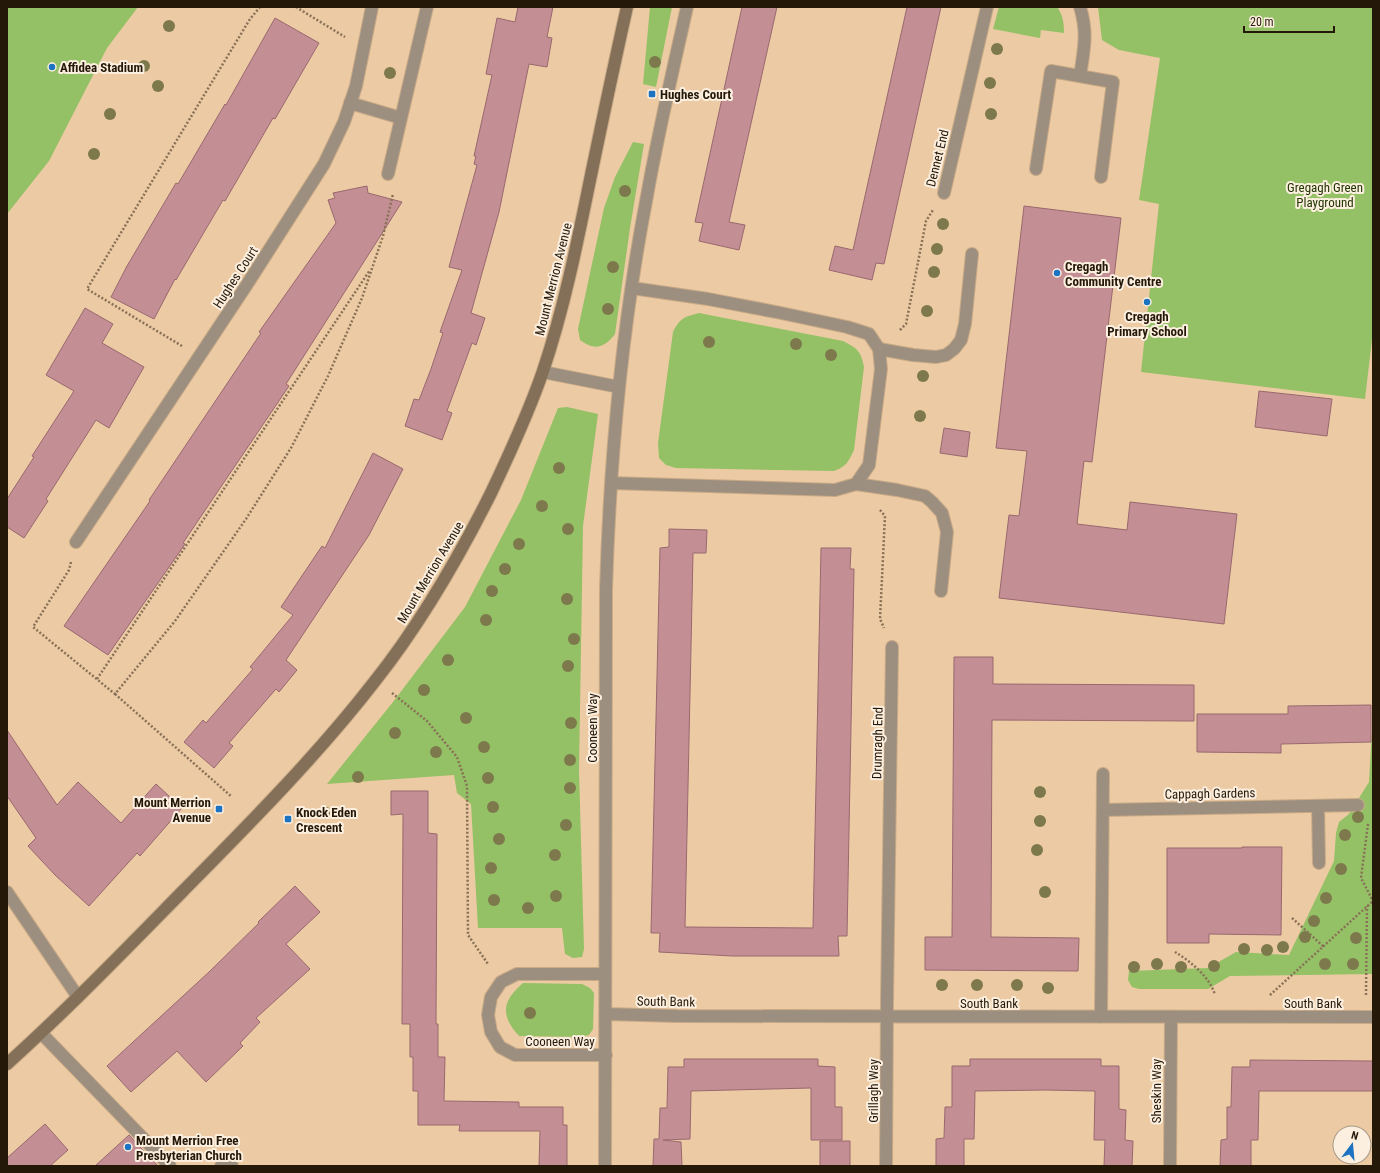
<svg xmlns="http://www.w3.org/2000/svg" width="1380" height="1173" viewBox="0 0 1380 1173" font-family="'Roboto Condensed',sans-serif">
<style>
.green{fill:#94c166}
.building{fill:#c38f95;stroke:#99686f}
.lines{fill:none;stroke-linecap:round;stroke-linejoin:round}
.lane-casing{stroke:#c8aa87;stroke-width:14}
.street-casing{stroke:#c8aa87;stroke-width:14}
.secondary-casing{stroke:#c8aa87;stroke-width:14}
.path{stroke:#887156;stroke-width:2.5;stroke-dasharray:2 2;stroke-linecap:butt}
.lane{stroke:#9d8f7f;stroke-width:12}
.street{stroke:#9d8f7f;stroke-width:12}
.secondary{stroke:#847058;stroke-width:12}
.tree{fill:#7d794c}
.poi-dot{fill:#1b73c1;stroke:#fcefdf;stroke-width:1.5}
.labels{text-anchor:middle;stroke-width:4;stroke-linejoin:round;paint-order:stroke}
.poi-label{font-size:13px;font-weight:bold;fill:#241809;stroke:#fcefdf;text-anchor:start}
.street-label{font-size:13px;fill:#241809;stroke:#fcefdf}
.park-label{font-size:13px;fill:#223705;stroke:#fcefdf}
</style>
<rect width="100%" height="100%" fill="#eccaa3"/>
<path class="green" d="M 7,7 L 138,7 L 107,48 L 49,161 L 7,214 Z
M 650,7 L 672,7 L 656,87 L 643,84 Z
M 999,7 L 1057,7 C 1063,15 1064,23 1064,33 L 1041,30 L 1040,38 L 993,29 Z
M 1098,7 L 1373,7 L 1373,331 L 1365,399 L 1141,372 L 1159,204 L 1139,200 L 1160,58 L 1119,50 L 1102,40 Z
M 633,142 L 644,144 L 630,228 L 615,334 C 604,348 595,351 580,340 L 578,329 L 604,208 L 615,177 Z
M 699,313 L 843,341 C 857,348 861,351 864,367 L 854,450 C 848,462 847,466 834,471 L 676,468 L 666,465 L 659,458 L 658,443 L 673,332 C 680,318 684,317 699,313 Z
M 567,407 L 598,414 L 583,526 L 579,770 L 584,949 L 582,957 L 573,958 L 565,954 L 562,928 L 478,928 L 471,804 L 457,793 L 454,775 L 327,784 L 393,702 L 465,607 L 521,500 L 558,408 Z
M 1373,713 L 1373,974 L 1230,976 L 1208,989 L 1139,989 L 1132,987 L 1128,980 L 1129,971 L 1208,968 L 1236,952 L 1289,955 L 1334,861 L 1336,833 L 1339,822 L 1349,814 L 1369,782 Z
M 523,983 L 582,984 L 590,988 L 594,993 L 593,1029 L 589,1035 L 581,1037 L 519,1036 C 500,1015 502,1001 523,983 Z"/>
<path class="building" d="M 518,7 L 553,7 L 547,37 L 552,38 L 547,67 L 529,64 L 499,212 L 471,313 L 485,318 L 476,345 L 472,343 L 447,411 L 452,413 L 442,440 L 405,426 L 414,399 L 419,400 L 431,369 L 443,333 L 440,332 L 462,270 L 449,267 L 477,165 L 474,164 L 476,156 L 474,156 L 492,75 L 486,74 L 497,18 L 515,22 Z
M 742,7 L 777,7 L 729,222 L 745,225 L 739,250 L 699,241 L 703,223 L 695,222 Z
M 907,7 L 941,7 L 884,264 L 876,263 L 872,280 L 829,270 L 835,246 L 853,250 Z
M 275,18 L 319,43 L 275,119 L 273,118 L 225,201 L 223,200 L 176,280 L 175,279 L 154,319 L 111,297 L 127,266 L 176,183 L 178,184 L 225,104 L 226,105 Z
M 367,186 L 368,193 L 402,202 L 286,384 L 289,386 L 183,543 L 185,544 L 108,655 L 64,626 L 150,501 L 149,500 L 261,333 L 259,332 L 336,223 L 328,200 L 335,198 L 333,193 Z
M 1024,206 L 1121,218 L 1092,462 L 1084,461 L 1077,524 L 1127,530 L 1130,502 L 1237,514 L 1224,624 L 999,598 L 1009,515 L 1019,516 L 1027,451 L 996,448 Z
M 85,308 L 113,324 L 102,343 L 144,367 L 109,428 L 96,420 L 46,499 L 48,501 L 24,538 L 7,527 L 7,499 L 34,457 L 32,456 L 74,391 L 46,375 Z
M 1259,391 L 1332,399 L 1327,436 L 1255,427 Z
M 944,428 L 970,432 L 967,457 L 940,453 Z
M 373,453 L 403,469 L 369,535 L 286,660 L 297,670 L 279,692 L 276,689 L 229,743 L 233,746 L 214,768 L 184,742 L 203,720 L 206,723 L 253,669 L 250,667 L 293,615 L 281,607 L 322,546 L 325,548 Z
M 669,529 L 707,530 L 706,553 L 693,553 L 685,927 L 813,928 L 821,548 L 851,548 L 850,569 L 854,569 L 847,936 L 838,936 L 839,956 L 732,956 L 659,952 L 660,933 L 651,933 L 660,548 L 669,547 Z
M 954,657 L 993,657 L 993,684 L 1194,685 L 1194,721 L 992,720 L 991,937 L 1079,938 L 1078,971 L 925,970 L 925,937 L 952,937 Z
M 1371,705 L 1371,742 L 1281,744 L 1281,753 L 1197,752 L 1197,714 L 1288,714 L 1288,706 Z
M 7,730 L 57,805 L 78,782 L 121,823 L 156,784 L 182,808 L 140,856 L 137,853 L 89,906 L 55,875 L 28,846 L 36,838 L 7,796 Z
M 391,791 L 428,791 L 428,833 L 437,834 L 436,1024 L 438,1024 L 438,1057 L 445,1057 L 444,1101 L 519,1102 L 519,1107 L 563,1107 L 563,1125 L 567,1125 L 567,1166 L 539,1166 L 540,1131 L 459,1131 L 460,1125 L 418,1125 L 418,1091 L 413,1091 L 413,1057 L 410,1057 L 410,1024 L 402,1024 L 403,814 L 391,815 Z
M 1242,847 L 1282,847 L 1281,935 L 1209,934 L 1209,943 L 1167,943 L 1167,848 L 1242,848 Z
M 295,886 L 320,912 L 286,944 L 310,969 L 256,1018 L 260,1022 L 240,1043 L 243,1046 L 206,1082 L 177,1051 L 131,1092 L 107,1066 L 209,972 L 259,923 L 258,922 Z
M 684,1059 L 818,1059 L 818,1066 L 835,1067 L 835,1107 L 842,1107 L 842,1140 L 811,1140 L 811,1088 L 691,1091 L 690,1139 L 663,1140 L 681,1142 L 682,1166 L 653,1166 L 654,1139 L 659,1139 L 660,1108 L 667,1108 L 668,1067 L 684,1067 Z
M 970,1059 L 1101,1059 L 1101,1066 L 1119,1066 L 1119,1109 L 1126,1110 L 1125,1140 L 1133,1141 L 1132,1166 L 1104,1166 L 1105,1140 L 1094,1140 L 1095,1091 L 1046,1090 L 975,1091 L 974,1139 L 964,1139 L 964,1166 L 936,1166 L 936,1139 L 944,1138 L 945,1107 L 952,1107 L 952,1066 L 970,1066 Z
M 1250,1060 L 1373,1061 L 1373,1091 L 1259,1091 L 1258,1140 L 1251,1140 L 1251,1166 L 1220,1166 L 1221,1140 L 1227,1139 L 1227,1107 L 1231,1107 L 1232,1067 L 1250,1067 Z
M 45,1124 L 68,1150 L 50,1166 L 7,1166 L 7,1158 Z
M 129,1135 L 158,1166 L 95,1166 Z
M 820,1141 L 850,1141 L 850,1166 L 820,1166 Z"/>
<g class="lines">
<g class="lane-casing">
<path id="lane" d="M 1080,7 C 1088,33 1084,49 1080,76
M 350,103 L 401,118
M 1036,169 L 1051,71 L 1113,82 L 1101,177
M 388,174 L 427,7
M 879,349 L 913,355 L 936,357 L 946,355 L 954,349 L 961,340 L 965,324 L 972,254
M 856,484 L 897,490 L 925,496 L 932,502 L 942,513 L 947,532 L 941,591
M 41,1033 L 170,1166
M 221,1166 L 226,1161 L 232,1166"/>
</g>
<g class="street-casing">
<path id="street" d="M 944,193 L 987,7
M 543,372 L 619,387
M 611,483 L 835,490 L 856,484 L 869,465 L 881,369 L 879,349 L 869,334 L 847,327 L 781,313 L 708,299 L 632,288
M 76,542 L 246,286 L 324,164 L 344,122 L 356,86 L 372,7
M 1318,806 L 1319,863
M 1103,810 L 1358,805
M 7,892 L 78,997
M 605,974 L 517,974 L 501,982 L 491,997 L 488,1015 L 491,1032 L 500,1047 L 515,1055 L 606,1055
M 606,1014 L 676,1016 L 1373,1017
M 1101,1017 L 1103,774
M 605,1166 L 606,589 C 610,458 622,325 647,196 C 658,133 673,70 687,7
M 886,1166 L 887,1001 L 892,647
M 1170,1166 L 1171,1017"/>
</g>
<g class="secondary-casing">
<path id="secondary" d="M 7,1064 C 68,1009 125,950 183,891 C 249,824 317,756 375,681 C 421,623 458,559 491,493 C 510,453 529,412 543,371 C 564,309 577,244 590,180 C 602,122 614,65 627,7"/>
</g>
<path class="path" d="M 296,7 L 345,37
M 900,330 L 906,324 L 926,221 L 933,210
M 182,346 L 87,289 L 250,19 L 260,7
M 880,510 L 885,516 L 880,619 L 884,628
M 71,562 L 69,570 L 33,627 L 115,694 L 175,621 L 246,519 L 291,448 L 328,376 L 362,298 L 383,236 L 393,194
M 97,679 L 370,270
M 392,693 L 427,721 L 457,757 L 467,786 L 468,935 L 488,964
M 115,694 L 232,797
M 1368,824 L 1361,878 L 1373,901
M 1292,918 L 1323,946
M 1175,952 C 1190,961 1210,977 1215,995
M 1270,995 L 1373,901
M 1366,995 L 1367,906"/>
<use href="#lane" class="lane"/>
<use href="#street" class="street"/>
<use href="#secondary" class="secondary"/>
</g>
<g class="tree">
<circle cx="169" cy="26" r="6"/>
<circle cx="997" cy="49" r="6"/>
<circle cx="655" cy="62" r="6"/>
<circle cx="144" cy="66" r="6"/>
<circle cx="390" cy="73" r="6"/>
<circle cx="990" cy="83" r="6"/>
<circle cx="158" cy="86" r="6"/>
<circle cx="110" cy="114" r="6"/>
<circle cx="991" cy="114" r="6"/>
<circle cx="94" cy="154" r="6"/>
<circle cx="625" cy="191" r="6"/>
<circle cx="943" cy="224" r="6"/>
<circle cx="937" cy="249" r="6"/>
<circle cx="613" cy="267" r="6"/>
<circle cx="934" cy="272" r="6"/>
<circle cx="608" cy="309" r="6"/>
<circle cx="927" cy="311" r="6"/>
<circle cx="709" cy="342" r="6"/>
<circle cx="796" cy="344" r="6"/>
<circle cx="831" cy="355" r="6"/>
<circle cx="923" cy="376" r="6"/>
<circle cx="920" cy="416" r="6"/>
<circle cx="559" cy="468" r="6"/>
<circle cx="542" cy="506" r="6"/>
<circle cx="568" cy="529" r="6"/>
<circle cx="519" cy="544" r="6"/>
<circle cx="505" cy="569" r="6"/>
<circle cx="492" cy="591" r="6"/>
<circle cx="567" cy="599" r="6"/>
<circle cx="486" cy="620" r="6"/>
<circle cx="574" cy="639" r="6"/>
<circle cx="448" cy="660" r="6"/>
<circle cx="568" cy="666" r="6"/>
<circle cx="424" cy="690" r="6"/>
<circle cx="466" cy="718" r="6"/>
<circle cx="571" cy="723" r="6"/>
<circle cx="395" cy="733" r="6"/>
<circle cx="484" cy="747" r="6"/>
<circle cx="436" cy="752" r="6"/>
<circle cx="570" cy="760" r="6"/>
<circle cx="358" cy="777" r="6"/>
<circle cx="488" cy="778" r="6"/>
<circle cx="570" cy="788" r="6"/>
<circle cx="1040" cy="792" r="6"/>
<circle cx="493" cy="807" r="6"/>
<circle cx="326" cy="813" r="6"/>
<circle cx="1358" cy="817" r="6"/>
<circle cx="1040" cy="821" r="6"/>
<circle cx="566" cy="825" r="6"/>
<circle cx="1345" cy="835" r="6"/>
<circle cx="499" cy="839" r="6"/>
<circle cx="1037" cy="850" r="6"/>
<circle cx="555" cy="855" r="6"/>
<circle cx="491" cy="868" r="6"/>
<circle cx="1341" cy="869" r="6"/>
<circle cx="1045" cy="892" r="6"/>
<circle cx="556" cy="896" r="6"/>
<circle cx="1326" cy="898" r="6"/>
<circle cx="494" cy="900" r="6"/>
<circle cx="528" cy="908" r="6"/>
<circle cx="1314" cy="921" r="6"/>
<circle cx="1305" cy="937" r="6"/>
<circle cx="1356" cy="938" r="6"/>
<circle cx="1283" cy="947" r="6"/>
<circle cx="1244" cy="949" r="6"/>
<circle cx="1267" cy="950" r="6"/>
<circle cx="1157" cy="964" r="6"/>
<circle cx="1325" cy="964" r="6"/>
<circle cx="1353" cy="964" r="6"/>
<circle cx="1214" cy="966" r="6"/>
<circle cx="1134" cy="967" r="6"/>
<circle cx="1181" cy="967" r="6"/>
<circle cx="942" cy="985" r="6"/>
<circle cx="977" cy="985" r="6"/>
<circle cx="1017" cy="985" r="6"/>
<circle cx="1048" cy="988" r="6"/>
<circle cx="530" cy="1013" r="6"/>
</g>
<g class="poi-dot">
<circle cx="52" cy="67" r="4"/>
<rect x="648" y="90" width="8" height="8" rx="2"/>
<circle cx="1057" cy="273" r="4"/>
<circle cx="1147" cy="302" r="4"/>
<rect x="215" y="805" width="8" height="8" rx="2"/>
<rect x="284" y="815" width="8" height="8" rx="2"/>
<circle cx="128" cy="1147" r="4"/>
</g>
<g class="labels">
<g class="poi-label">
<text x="60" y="72">Affidea Stadium</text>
<text x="660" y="99">Hughes Court</text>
<text x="1065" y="271">Cregagh<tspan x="1065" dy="15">Community Centre</tspan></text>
<text x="1147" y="321" text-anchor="middle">Cregagh<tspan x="1147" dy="15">Primary School</tspan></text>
<text x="211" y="807" text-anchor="end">Mount Merrion<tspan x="211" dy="15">Avenue</tspan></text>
<text x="296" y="817">Knock Eden<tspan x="296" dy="15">Crescent</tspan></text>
<text x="136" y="1145">Mount Merrion Free<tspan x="136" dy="15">Presbyterian Church</tspan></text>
</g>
<g class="street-label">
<text transform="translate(937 158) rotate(-76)" y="5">Dennet End</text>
<text transform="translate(235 277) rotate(-57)" y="5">Hughes Court</text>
<text transform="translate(553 279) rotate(-76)" y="5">Mount Merrion Avenue</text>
<text transform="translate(430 572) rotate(-59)" y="5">Mount Merrion Avenue</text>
<text transform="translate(592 728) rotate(-90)" y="5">Cooneen Way</text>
<text transform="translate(877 743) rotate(-89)" y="5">Drumragh End</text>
<text transform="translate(1210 793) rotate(-1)" y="5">Cappagh Gardens</text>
<text transform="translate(666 1001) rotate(1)" y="5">South Bank</text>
<text x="989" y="1008">South Bank</text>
<text x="1313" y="1008">South Bank</text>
<text x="560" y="1046">Cooneen Way</text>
<text transform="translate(873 1091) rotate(-90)" y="5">Grillagh Way</text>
<text transform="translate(1156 1091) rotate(-90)" y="5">Sheskin Way</text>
</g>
<g class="park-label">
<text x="1325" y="192">Gregagh Green<tspan x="1325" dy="15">Playground</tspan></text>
</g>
</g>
<rect width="1380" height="1173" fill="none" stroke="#241809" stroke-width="16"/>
<g transform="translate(1352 1145) rotate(16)"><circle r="19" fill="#fcefdf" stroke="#a69989"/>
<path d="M0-3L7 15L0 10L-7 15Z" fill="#1b73c1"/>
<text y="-6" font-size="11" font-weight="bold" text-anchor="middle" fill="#241809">N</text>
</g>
<path d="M1244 26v6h90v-6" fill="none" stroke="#241809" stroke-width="2"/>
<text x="1250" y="26" font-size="12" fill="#241809" stroke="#fcefdf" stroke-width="3" paint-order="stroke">20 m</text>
</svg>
